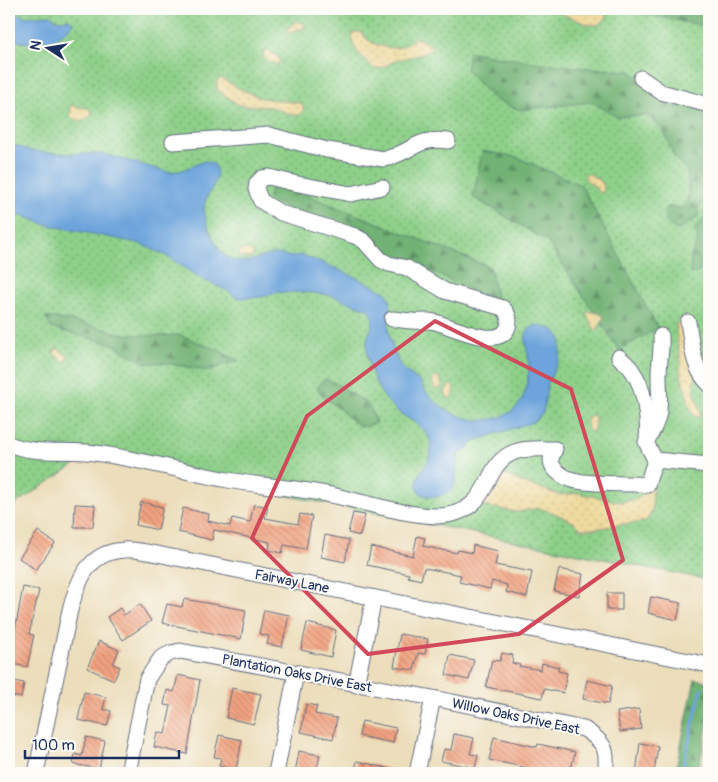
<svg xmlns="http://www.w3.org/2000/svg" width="718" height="782" viewBox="0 0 718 782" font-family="Pangolin,sans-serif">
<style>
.grass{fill:url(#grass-dots);stroke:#548074}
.forest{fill:url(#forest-firs);stroke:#46706a}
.sand{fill:url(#sand-dots);stroke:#84847e}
.water{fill:#6da4dc;stroke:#446a9d}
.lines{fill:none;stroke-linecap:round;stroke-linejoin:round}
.stream{stroke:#6da4dc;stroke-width:3}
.building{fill:url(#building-back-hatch)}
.minor-casing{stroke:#646c7f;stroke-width:17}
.minor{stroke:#fff;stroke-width:15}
.marked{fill:none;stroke:#d1495b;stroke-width:4;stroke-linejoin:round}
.labels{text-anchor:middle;stroke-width:4;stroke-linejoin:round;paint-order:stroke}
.street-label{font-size:14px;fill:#1b2f5e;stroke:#fdfcf7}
</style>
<defs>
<pattern id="grass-dots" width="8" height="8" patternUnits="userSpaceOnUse" patternTransform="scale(1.25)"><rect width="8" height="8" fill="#8ed089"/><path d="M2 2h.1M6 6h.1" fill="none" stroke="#73a973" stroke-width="1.8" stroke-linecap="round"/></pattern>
<pattern id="forest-firs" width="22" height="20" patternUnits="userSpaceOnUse" patternTransform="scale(1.25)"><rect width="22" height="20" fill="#72b275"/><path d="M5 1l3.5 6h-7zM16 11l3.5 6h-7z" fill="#5d9163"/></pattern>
<pattern id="sand-dots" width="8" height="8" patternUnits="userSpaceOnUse" patternTransform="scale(1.25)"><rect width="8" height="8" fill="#eeda9e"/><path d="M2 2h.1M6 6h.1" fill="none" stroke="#ccbb8a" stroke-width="1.8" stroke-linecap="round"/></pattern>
<pattern id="building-back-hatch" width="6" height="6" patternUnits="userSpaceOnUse" patternTransform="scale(1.25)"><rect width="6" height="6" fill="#f3a380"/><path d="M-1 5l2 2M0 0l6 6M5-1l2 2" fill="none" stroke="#c4856c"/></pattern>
</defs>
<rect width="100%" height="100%" fill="#fdfcf7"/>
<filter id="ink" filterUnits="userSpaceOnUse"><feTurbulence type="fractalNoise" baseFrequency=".02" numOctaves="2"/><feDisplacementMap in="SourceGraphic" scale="10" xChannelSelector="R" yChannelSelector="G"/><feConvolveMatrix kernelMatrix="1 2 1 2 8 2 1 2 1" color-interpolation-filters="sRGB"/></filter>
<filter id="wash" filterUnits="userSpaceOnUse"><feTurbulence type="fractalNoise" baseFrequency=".0096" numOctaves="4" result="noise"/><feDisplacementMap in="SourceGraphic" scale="20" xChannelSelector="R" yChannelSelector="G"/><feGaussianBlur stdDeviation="1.12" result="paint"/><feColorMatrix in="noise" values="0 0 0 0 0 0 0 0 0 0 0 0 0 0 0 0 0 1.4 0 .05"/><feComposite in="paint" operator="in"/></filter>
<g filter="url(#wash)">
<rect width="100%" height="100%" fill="#ecdebb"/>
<path class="grass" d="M 9,9 L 659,9 L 709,18 L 709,580 L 88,456 L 9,508 Z"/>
<path class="forest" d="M 621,9 L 709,9 L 709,27 Z
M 469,51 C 522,62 577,68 631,71 L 647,88 L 709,107 L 709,190 L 706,201 L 698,207 L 698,216 L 696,218 L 679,230 C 666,228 659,209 669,207 C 672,206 678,208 681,208 L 686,203 L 689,193 L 687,171 L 674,157 L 664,131 L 648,115 L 617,117 L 593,102 L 520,110 L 495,100 L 466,70 Z
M 482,151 L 516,157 L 581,185 L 658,328 L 619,350 L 547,241 L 473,197 Z
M 273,182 L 490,267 L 497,301 L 268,199 Z
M 709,215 C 709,237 708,251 700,272 L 690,274 L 691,256 L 698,240 L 695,228 Z
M 45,317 L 73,321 L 123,334 L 159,336 L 179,335 L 218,350 L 239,361 L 225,364 L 210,371 L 165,363 L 145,363 L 112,344 L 51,328 Z
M 325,379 C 335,382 340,386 349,392 C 368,404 368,399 376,423 L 363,427 C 351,422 344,412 333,404 C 327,399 323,397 318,390 L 320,383 Z
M 695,679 L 709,682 L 709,717 L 698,773 L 675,773 Z"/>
<path class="sand" d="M 561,9 L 591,9 L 605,14 L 606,18 C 596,34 577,18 564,15 L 561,13 Z
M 298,21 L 305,24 L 304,28 L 296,30 L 292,33 L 287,32 L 287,29 Z
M 356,32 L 362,33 C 368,45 390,50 401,47 C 407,45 410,41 414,38 L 420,39 L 433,47 C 427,57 404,56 393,62 C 386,65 382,69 374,69 C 365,57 349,51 353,33 Z
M 266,50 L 278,56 L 280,61 L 278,64 C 272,65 264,60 263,55 Z
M 221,78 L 238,88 L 261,98 L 300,103 L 303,106 L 303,111 L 300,115 L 293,115 L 271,107 L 239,105 L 217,90 L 217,81 Z
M 71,105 C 73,105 75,107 78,107 C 84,109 90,105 92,114 C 89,122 77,122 70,117 Z
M 588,173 L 603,183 L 604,190 L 603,193 L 598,192 L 595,187 L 585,179 L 584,177 Z
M 243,249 L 252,251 L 254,255 L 248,258 L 241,257 L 239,255 L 240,250 Z
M 590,311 L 600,314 L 604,317 L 597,331 L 594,328 L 586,314 Z
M 682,319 L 697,376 C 687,389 703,404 700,418 L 692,414 L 680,371 L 681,359 L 677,341 L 676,325 Z
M 59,349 L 68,356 L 66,361 L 62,361 L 54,354 L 54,350 Z
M 434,377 L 440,377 L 442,386 L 441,389 L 435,389 L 432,383 Z
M 449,385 L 453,386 L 455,392 L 450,399 L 446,396 L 445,392 Z
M 591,415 L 595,416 L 595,424 L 593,431 L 591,432 L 588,430 L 587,420 Z
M 502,473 L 521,482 L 560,495 L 578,493 L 620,502 L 637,499 L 653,487 L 652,510 L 648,520 C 640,523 633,523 624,524 C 608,526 599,530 581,529 L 575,523 L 559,515 L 539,508 L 517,512 L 483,506 C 485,494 491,481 502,473 Z"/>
<path class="water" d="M 9,12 L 27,17 L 50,15 C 57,20 60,21 68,19 L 74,23 C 70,26 69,29 65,32 C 61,35 57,37 53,41 L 48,40 L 45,43 C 33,44 20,43 9,38 Z
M 9,143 L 31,151 L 71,154 L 104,154 L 168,172 L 180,171 L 205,161 L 214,164 C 223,180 207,190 204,206 C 203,216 210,233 215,242 C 219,250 227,260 237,261 C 251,264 263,254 277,254 C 282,254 287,257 292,257 C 293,257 298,255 299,255 C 308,255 379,287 386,293 C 396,303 386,320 389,333 C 390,341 397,362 402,368 C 407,374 415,376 420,382 C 422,385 424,389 426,392 C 442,411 468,424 493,419 C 507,416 519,409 524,395 C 527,386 529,374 529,365 C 529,353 523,343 527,331 L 536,325 L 553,329 L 560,337 L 561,341 L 560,357 L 547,385 L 543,413 L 533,422 L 477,440 L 458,455 L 455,485 C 446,497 434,499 421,494 C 407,476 433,468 431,446 C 429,428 413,422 400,413 C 393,408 387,401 382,394 C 374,381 365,358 367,342 C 369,328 377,326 370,310 L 330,295 L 314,293 L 292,292 L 285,293 L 278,292 L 261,297 L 237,298 L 228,291 L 200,278 L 167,256 L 138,243 L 58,227 L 41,223 L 9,210 Z"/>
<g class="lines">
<path class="stream" d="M 681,773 L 702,688"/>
</g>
<g id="blocks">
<path class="building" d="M 141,502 L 163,507 L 158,530 L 136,525 Z
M 75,504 L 95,505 L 93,527 L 74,527 Z
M 254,504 L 268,507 L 265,518 L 298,524 L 300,514 L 312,516 L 306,549 L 284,545 L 282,553 L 269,550 L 270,542 L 214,530 L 212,540 L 178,532 L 183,508 L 209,514 L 208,521 L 230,526 L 232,518 L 250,522 Z
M 353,513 L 365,515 L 360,536 L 348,533 Z
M 38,531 L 55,543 L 36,570 L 19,558 Z
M 325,535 L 349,540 L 345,562 L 321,557 Z
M 417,536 L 425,538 L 423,546 L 457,553 L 458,550 L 472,553 L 473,545 L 498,551 L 495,565 L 532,572 L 527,597 L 506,592 L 507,585 L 492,581 L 490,589 L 459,582 L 461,575 L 441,571 L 424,568 L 421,580 L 408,577 L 409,574 L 367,565 L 371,547 L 413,556 Z
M 559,569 L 583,574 L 579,596 L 554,591 Z
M 23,587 L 39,590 L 29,634 L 34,635 L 27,667 L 9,663 L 9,640 L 13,641 Z
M 607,593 L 622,593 L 622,610 L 607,610 Z
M 651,597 L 681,603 L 677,620 L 648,613 Z
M 184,599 L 246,610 L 241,639 L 162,623 L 167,604 L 182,607 Z
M 140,604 L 151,621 L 123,640 L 107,617 L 120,608 L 124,615 Z
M 264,610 L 289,615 L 282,647 L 267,644 L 269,636 L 259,634 Z
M 307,623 L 336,630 L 331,657 L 301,650 Z
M 400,634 L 428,639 L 425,654 L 418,653 L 414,670 L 394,667 Z
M 99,641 L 119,650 L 113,664 L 120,667 L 114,680 L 87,668 Z
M 502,653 L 513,655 L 512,663 L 520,665 L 519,666 L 541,670 L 542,663 L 559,667 L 558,671 L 567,673 L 563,693 L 544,689 L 542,698 L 486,687 L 492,660 L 500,661 Z
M 450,655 L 474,660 L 469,680 L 446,675 Z
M 178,675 L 200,680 L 187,754 L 154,747 L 157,732 L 165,734 L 171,706 L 164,705 L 167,690 L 174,692 Z
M 9,680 L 24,683 L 21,698 L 9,695 Z
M 587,680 L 612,686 L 608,704 L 583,699 Z
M 232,688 L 261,694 L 254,724 L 226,718 Z
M 84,692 L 106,697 L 103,709 L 111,711 L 107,726 L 78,720 Z
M 306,704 L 317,706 L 315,714 L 337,718 L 333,739 L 301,732 Z
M 639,709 L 641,729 L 620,732 L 617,712 Z
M 362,721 L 396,728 L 393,743 L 359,736 Z
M 454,734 L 474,738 L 470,754 L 478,755 L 475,768 L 441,761 L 444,749 L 451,750 Z
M 219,735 L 242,740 L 236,770 L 219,766 L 221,758 L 214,757 Z
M 86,737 L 105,741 L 99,769 L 73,764 L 75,754 L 82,756 Z
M 494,737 L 537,747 L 538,744 L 575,752 L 570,773 L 563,771 L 563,773 L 537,773 L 532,772 L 533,769 L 489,760 Z
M 640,743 L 658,746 L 654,773 L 636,773 Z
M 299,751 L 320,755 L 316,773 L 295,773 Z
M 357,761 L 395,770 L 395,773 L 354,773 Z"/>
</g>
</g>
<g filter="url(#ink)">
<use href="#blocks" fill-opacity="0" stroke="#646c7f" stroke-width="1"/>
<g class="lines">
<g class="minor-casing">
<path id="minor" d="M 641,78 L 661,92 L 709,105
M 173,142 L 269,135 L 327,150 L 384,159 C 410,154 417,136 448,141
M 382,187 L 351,194 L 293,183 L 269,177 L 262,178 L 257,183 L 256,189 L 261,201 L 281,213 L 355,236 L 364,241 L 381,260 L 389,264 L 407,268 L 445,291 L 503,308 C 507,312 509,315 509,321 C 507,355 452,326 435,322 C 427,320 419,322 412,321 C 405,321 399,319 392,319
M 688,322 C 692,344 692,368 709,384
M 619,357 C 624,362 630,366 633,372 C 644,387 649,419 647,438
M 9,444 C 35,455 67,449 95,453 C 140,459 184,472 228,480 C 266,487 307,488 344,498 C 371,504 423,520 448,515 C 491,507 483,468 510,454 C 523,447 541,449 555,449 C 554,452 551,457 551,460 C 551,470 565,478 573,480 C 597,486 623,482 647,485 L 655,460 L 709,465
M 655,460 L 646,442 C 664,414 659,405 659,375 C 659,362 662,349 661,336
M 356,685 L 374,598
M 36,773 L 70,610 C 78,580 88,552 124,550 C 131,549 140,551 147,552 L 709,665
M 128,773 L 147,679 L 161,658 L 171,653 L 180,651 L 433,698 L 584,729 C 604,742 609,749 605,773
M 276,773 L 296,673
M 417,773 L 433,698"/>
</g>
<use href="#minor" class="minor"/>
</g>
</g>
<path class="marked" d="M 435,321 L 571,389 L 623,560 L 519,634 L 368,654 L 252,538 L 307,416 Z"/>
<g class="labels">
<g class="street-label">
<text transform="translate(292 581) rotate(11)" y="5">Fairway Lane</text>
<text transform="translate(297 673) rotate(11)" y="5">Plantation Oaks Drive East</text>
<text transform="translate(516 716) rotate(12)" y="5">Willow Oaks Drive East</text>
</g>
</g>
<rect width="718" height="782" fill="none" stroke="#fdfcf7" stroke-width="30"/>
<g transform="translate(48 48) rotate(282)" stroke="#fdfcf7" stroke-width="4" paint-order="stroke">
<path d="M0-4L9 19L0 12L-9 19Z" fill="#1b2f5e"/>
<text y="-8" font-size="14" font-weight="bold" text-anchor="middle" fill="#1b2f5e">N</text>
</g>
<path d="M25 750v8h154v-8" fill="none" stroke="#1b2f5e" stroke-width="2.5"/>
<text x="32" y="750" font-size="15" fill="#1b2f5e" stroke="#fdfcf7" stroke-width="4" paint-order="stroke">100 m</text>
</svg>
